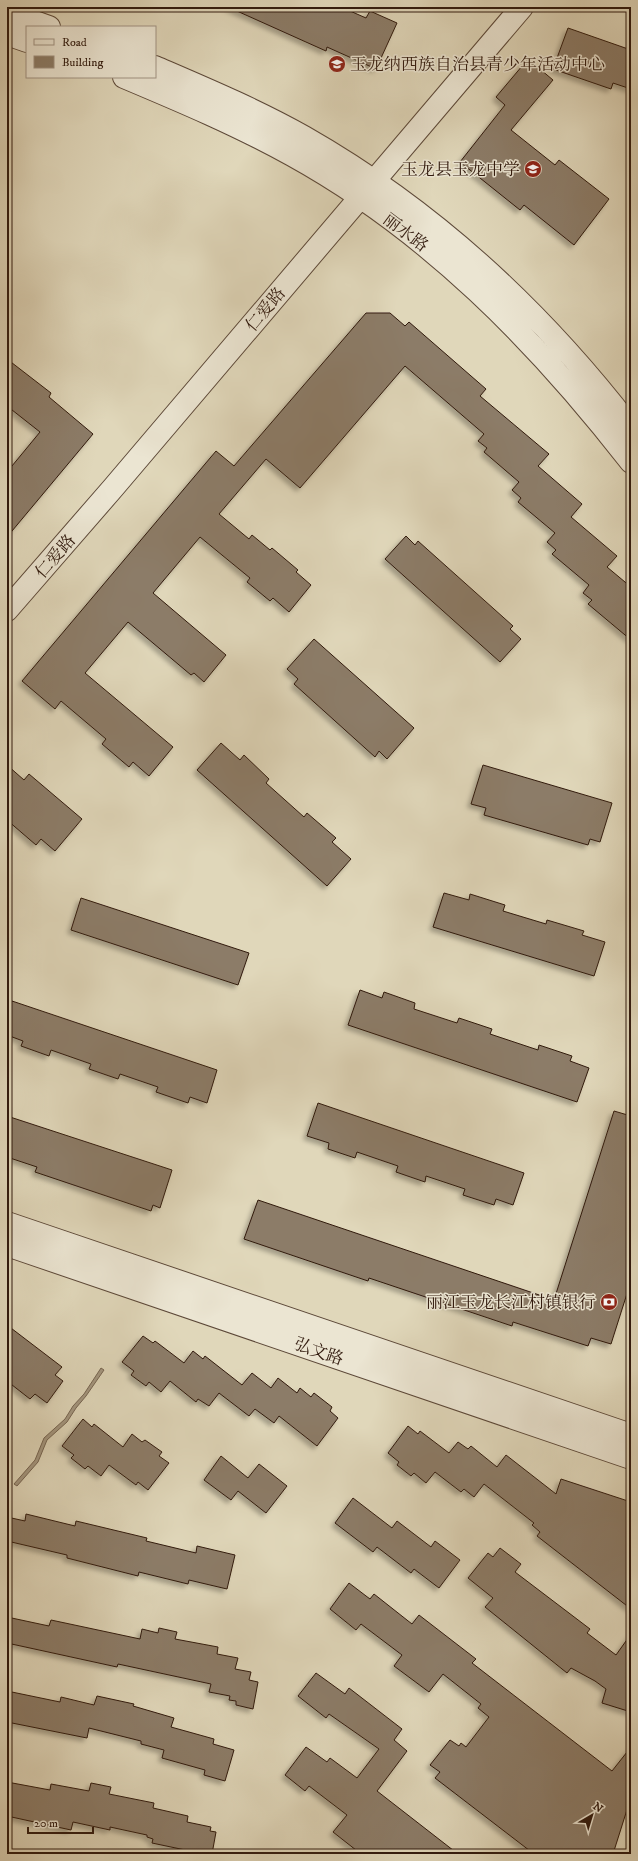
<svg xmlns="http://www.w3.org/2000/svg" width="638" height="1861" viewBox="0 0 638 1861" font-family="'IM FELL DW Pica','Noto Serif SC',serif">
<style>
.water{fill:#a49780;stroke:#766552}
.building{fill:#8c7c67;stroke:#311a0e;filter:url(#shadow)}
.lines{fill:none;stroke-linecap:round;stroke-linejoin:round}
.tertiary-casing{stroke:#5d4939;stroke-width:24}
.tertiary{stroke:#ebe5d2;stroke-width:22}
.labels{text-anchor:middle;stroke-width:3;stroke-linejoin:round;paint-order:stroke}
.poi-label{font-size:17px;fill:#311a0e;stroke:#ebe5d2;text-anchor:end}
.street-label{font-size:17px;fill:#311a0e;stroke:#ebe5d2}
</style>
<defs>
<filter id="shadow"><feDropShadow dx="-3.5" dy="3.5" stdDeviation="2" flood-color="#0004"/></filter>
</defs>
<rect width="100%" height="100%" fill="#e0d7ba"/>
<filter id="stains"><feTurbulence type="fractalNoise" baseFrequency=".005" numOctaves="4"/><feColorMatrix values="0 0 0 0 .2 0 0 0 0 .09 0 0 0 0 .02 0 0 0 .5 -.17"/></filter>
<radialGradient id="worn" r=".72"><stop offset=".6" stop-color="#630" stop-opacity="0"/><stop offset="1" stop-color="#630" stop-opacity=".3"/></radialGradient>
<path class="water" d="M 101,1368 L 104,1370 L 86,1396 L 76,1408 L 67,1422 L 47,1440 L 38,1462 L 17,1486 L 14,1484 L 35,1460 L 44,1438 L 65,1419 L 73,1406 L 84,1394 Z"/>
<path class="building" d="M 228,7 L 341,7 L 366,18 L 370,11 L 397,23 L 376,69 L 327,47 L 326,51 Z
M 568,28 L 631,50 L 631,89 L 613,83 L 611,89 L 553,69 Z
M 528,59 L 553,80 L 511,130 L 555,165 L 559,160 L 609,199 L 574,245 L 524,205 L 520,210 L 460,162 L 505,105 L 496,97 Z
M 366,313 L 390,313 L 405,326 L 409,322 L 486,389 L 480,396 L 549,454 L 538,466 L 582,504 L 571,517 L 617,556 L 607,567 L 631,587 L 631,640 L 588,604 L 592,600 L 583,593 L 589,585 L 552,554 L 556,550 L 547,542 L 555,533 L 518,502 L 521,498 L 512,490 L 519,482 L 484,452 L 487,448 L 478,441 L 484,434 L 405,366 L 300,488 L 266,459 L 219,514 L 249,539 L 252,535 L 270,550 L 272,548 L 298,570 L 296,572 L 311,585 L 289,612 L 273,598 L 270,601 L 247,582 L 250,578 L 200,537 L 153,593 L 226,655 L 204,682 L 194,673 L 191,675 L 128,622 L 85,673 L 173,747 L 149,776 L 133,762 L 129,767 L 102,744 L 106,739 L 61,701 L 55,709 L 22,681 L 216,451 L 234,466 Z
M 7,359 L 51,393 L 49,397 L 93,434 L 7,537 L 7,472 L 40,432 L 7,406 Z
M 406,536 L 415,545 L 418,541 L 513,626 L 510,629 L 521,639 L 500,662 L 385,559 Z
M 314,639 L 414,728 L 387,759 L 379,751 L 375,757 L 294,684 L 298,679 L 287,669 Z
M 221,743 L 240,760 L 244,755 L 269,779 L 266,783 L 304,817 L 307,813 L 336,838 L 332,842 L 351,859 L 327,886 L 197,770 Z
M 7,765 L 24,780 L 29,774 L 82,819 L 55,851 L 41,839 L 36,845 L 7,820 Z
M 483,765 L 612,803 L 600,842 L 590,839 L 588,845 L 484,815 L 486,808 L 471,804 Z
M 444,893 L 469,900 L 470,894 L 505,905 L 503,911 L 546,924 L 547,920 L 584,931 L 582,935 L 605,942 L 594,976 L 433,927 Z
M 81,898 L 249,953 L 238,985 L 71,930 Z
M 360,990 L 382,998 L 384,992 L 415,1003 L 414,1009 L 457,1023 L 459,1018 L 492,1029 L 490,1034 L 538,1050 L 539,1045 L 572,1056 L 570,1061 L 589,1068 L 577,1102 L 348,1025 Z
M 12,1001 L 217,1070 L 207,1103 L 190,1097 L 188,1103 L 156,1092 L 158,1087 L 120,1074 L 118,1079 L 89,1069 L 91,1064 L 51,1050 L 49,1056 L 21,1046 L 23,1041 L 7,1035 L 7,1015 Z
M 318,1103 L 524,1173 L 513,1205 L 496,1199 L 494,1205 L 463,1195 L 465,1189 L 426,1176 L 425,1182 L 396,1172 L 398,1166 L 357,1152 L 355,1158 L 328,1149 L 329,1143 L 307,1136 Z
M 614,1111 L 631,1116 L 631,1281 L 611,1344 L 591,1338 L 588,1346 L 513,1322 L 512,1326 L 369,1278 L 368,1281 L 244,1239 L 258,1200 L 554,1300 Z
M 7,1116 L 172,1170 L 160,1208 L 153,1205 L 151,1211 L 35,1172 L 37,1167 L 7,1157 Z
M 7,1325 L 62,1367 L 55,1375 L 63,1381 L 47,1403 L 35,1394 L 30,1399 L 7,1381 Z
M 143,1336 L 153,1343 L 155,1341 L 184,1363 L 193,1351 L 203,1359 L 205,1356 L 242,1385 L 252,1373 L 271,1388 L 278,1378 L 297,1393 L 300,1388 L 311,1397 L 314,1393 L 332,1407 L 330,1411 L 338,1418 L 317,1446 L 279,1416 L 274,1423 L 255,1409 L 249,1416 L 219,1393 L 209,1406 L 198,1399 L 196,1402 L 170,1381 L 161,1392 L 149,1382 L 146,1386 L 131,1375 L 134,1371 L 122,1362 Z
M 83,1419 L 92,1427 L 94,1424 L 123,1447 L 132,1434 L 142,1442 L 145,1440 L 162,1452 L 159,1456 L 169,1463 L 148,1490 L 138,1482 L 136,1485 L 109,1465 L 101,1476 L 88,1466 L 85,1469 L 71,1458 L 74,1455 L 62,1446 Z
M 408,1426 L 418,1434 L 420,1431 L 449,1453 L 458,1442 L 468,1449 L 471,1446 L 497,1467 L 506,1455 L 556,1494 L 561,1479 L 631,1502 L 631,1609 L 537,1536 L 540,1532 L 532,1525 L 534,1523 L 484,1484 L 474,1497 L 464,1489 L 461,1492 L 435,1472 L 426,1483 L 414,1473 L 411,1476 L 397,1465 L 399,1462 L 388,1453 Z
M 221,1456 L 248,1478 L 259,1464 L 287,1486 L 266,1513 L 238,1491 L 231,1500 L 204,1480 Z
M 353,1498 L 392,1528 L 397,1521 L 431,1547 L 435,1541 L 460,1560 L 439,1588 L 414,1569 L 411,1573 L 377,1547 L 373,1552 L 335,1523 Z
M 26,1514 L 75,1526 L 76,1521 L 147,1538 L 146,1541 L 196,1553 L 197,1546 L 235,1555 L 227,1589 L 189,1580 L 188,1584 L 139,1572 L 138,1576 L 67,1558 L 67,1555 L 7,1541 L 7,1517 L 25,1521 Z
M 500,1548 L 521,1564 L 515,1572 L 590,1629 L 587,1633 L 616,1655 L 631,1634 L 631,1712 L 602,1703 L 606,1689 L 595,1681 L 571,1668 L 567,1673 L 485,1607 L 493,1598 L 468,1578 L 488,1553 L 493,1557 Z
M 349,1583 L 370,1599 L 374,1594 L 412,1624 L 419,1615 L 476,1659 L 472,1663 L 612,1771 L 631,1747 L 631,1797 L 613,1854 L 534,1854 L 435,1778 L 440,1772 L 430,1765 L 450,1740 L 459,1746 L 461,1743 L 466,1747 L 489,1717 L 478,1708 L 481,1704 L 443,1674 L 429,1692 L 394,1666 L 402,1655 L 361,1624 L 356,1630 L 330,1609 Z
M 7,1617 L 49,1626 L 51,1620 L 140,1639 L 142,1629 L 158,1633 L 159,1628 L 177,1632 L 175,1639 L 218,1647 L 217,1654 L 238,1658 L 235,1669 L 251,1672 L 249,1680 L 258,1682 L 253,1709 L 236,1705 L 236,1701 L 229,1700 L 230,1696 L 209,1692 L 211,1684 L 118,1664 L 117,1667 L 7,1643 Z
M 316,1673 L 345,1694 L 349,1688 L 402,1729 L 394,1740 L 407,1751 L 377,1791 L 458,1854 L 361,1854 L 333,1832 L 347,1815 L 309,1786 L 305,1791 L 285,1775 L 306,1747 L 327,1762 L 330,1758 L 357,1778 L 379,1749 L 329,1714 L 326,1718 L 298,1696 Z
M 7,1691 L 60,1702 L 61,1697 L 94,1705 L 97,1696 L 134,1704 L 133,1706 L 174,1718 L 171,1727 L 214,1739 L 213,1744 L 234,1750 L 225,1781 L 204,1775 L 205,1770 L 162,1758 L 164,1750 L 141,1744 L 141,1741 L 89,1728 L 87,1738 L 7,1722 Z
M 7,1782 L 50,1790 L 51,1784 L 89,1791 L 91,1783 L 111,1787 L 109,1794 L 154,1803 L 153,1808 L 188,1816 L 187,1822 L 211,1827 L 210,1831 L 216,1832 L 212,1854 L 189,1854 L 190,1851 L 152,1843 L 153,1839 L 147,1837 L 147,1835 L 110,1827 L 110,1830 L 73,1822 L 71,1830 L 7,1816 Z"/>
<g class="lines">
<g class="tertiary-casing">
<path id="tertiary" d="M 7,12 L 49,27
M 7,34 L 27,41
M 155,67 C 206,89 256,110 304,137 C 432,210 541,311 631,428
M 124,77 C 181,101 238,125 292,155 C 428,230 537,341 631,462
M 7,610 L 113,488 L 522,7
M 7,1223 L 631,1435
M 7,1245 L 631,1458"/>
</g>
<use href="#tertiary" class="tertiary"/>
</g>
<defs>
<g id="school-disc" transform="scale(0.9)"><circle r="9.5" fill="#8f2418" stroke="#ebe5d2"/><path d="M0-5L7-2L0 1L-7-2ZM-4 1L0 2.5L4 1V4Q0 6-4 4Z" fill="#fff"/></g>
<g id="bank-disc" transform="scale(0.9)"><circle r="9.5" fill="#8f2418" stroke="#ebe5d2"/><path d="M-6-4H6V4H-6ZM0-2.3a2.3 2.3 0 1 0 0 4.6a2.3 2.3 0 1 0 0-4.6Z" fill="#fff"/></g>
</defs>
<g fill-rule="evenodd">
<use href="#school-disc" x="337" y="64"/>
<use href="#school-disc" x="533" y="169"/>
<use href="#bank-disc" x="609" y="1302"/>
</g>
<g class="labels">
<g class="poi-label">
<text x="350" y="70" text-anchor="start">玉龙纳西族自治县青少年活动中心</text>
<text x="520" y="175">玉龙县玉龙中学</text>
<text x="596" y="1308">丽江玉龙长江村镇银行</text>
</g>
<g class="street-label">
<text transform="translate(406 232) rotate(37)" y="6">丽水路</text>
<text transform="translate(265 309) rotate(-50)" y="6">仁爱路</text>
<text transform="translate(55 556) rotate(-49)" y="6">仁爱路</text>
<text transform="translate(319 1351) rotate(19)" y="6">弘文路</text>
</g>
</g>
<rect width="638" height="1861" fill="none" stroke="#e0d7ba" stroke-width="24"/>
<rect x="8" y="8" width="622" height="1845" fill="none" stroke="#311a0e" stroke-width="2"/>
<rect x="12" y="12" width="614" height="1837" fill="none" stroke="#311a0e"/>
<rect x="26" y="26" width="130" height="52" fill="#ebe5d2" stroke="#a19484"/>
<rect x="34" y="39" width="20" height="6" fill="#ebe5d2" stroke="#a19484"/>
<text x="62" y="46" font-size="12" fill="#311a0e">Road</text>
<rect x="34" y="56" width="20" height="12" fill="#8c7c67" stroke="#a19484"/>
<text x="62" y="66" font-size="12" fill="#311a0e">Building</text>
<g transform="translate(592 1815) rotate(38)" stroke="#ebe5d2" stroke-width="3" paint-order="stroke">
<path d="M0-3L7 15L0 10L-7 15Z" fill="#311a0e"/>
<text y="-6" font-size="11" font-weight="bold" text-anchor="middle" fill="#311a0e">N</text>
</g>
<path d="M28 1827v6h65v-6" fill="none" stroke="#311a0e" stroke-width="2"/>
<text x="34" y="1827" font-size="12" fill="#311a0e" stroke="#ebe5d2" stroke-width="3" paint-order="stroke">20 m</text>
<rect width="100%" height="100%" filter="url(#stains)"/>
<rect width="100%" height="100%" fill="url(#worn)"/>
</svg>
